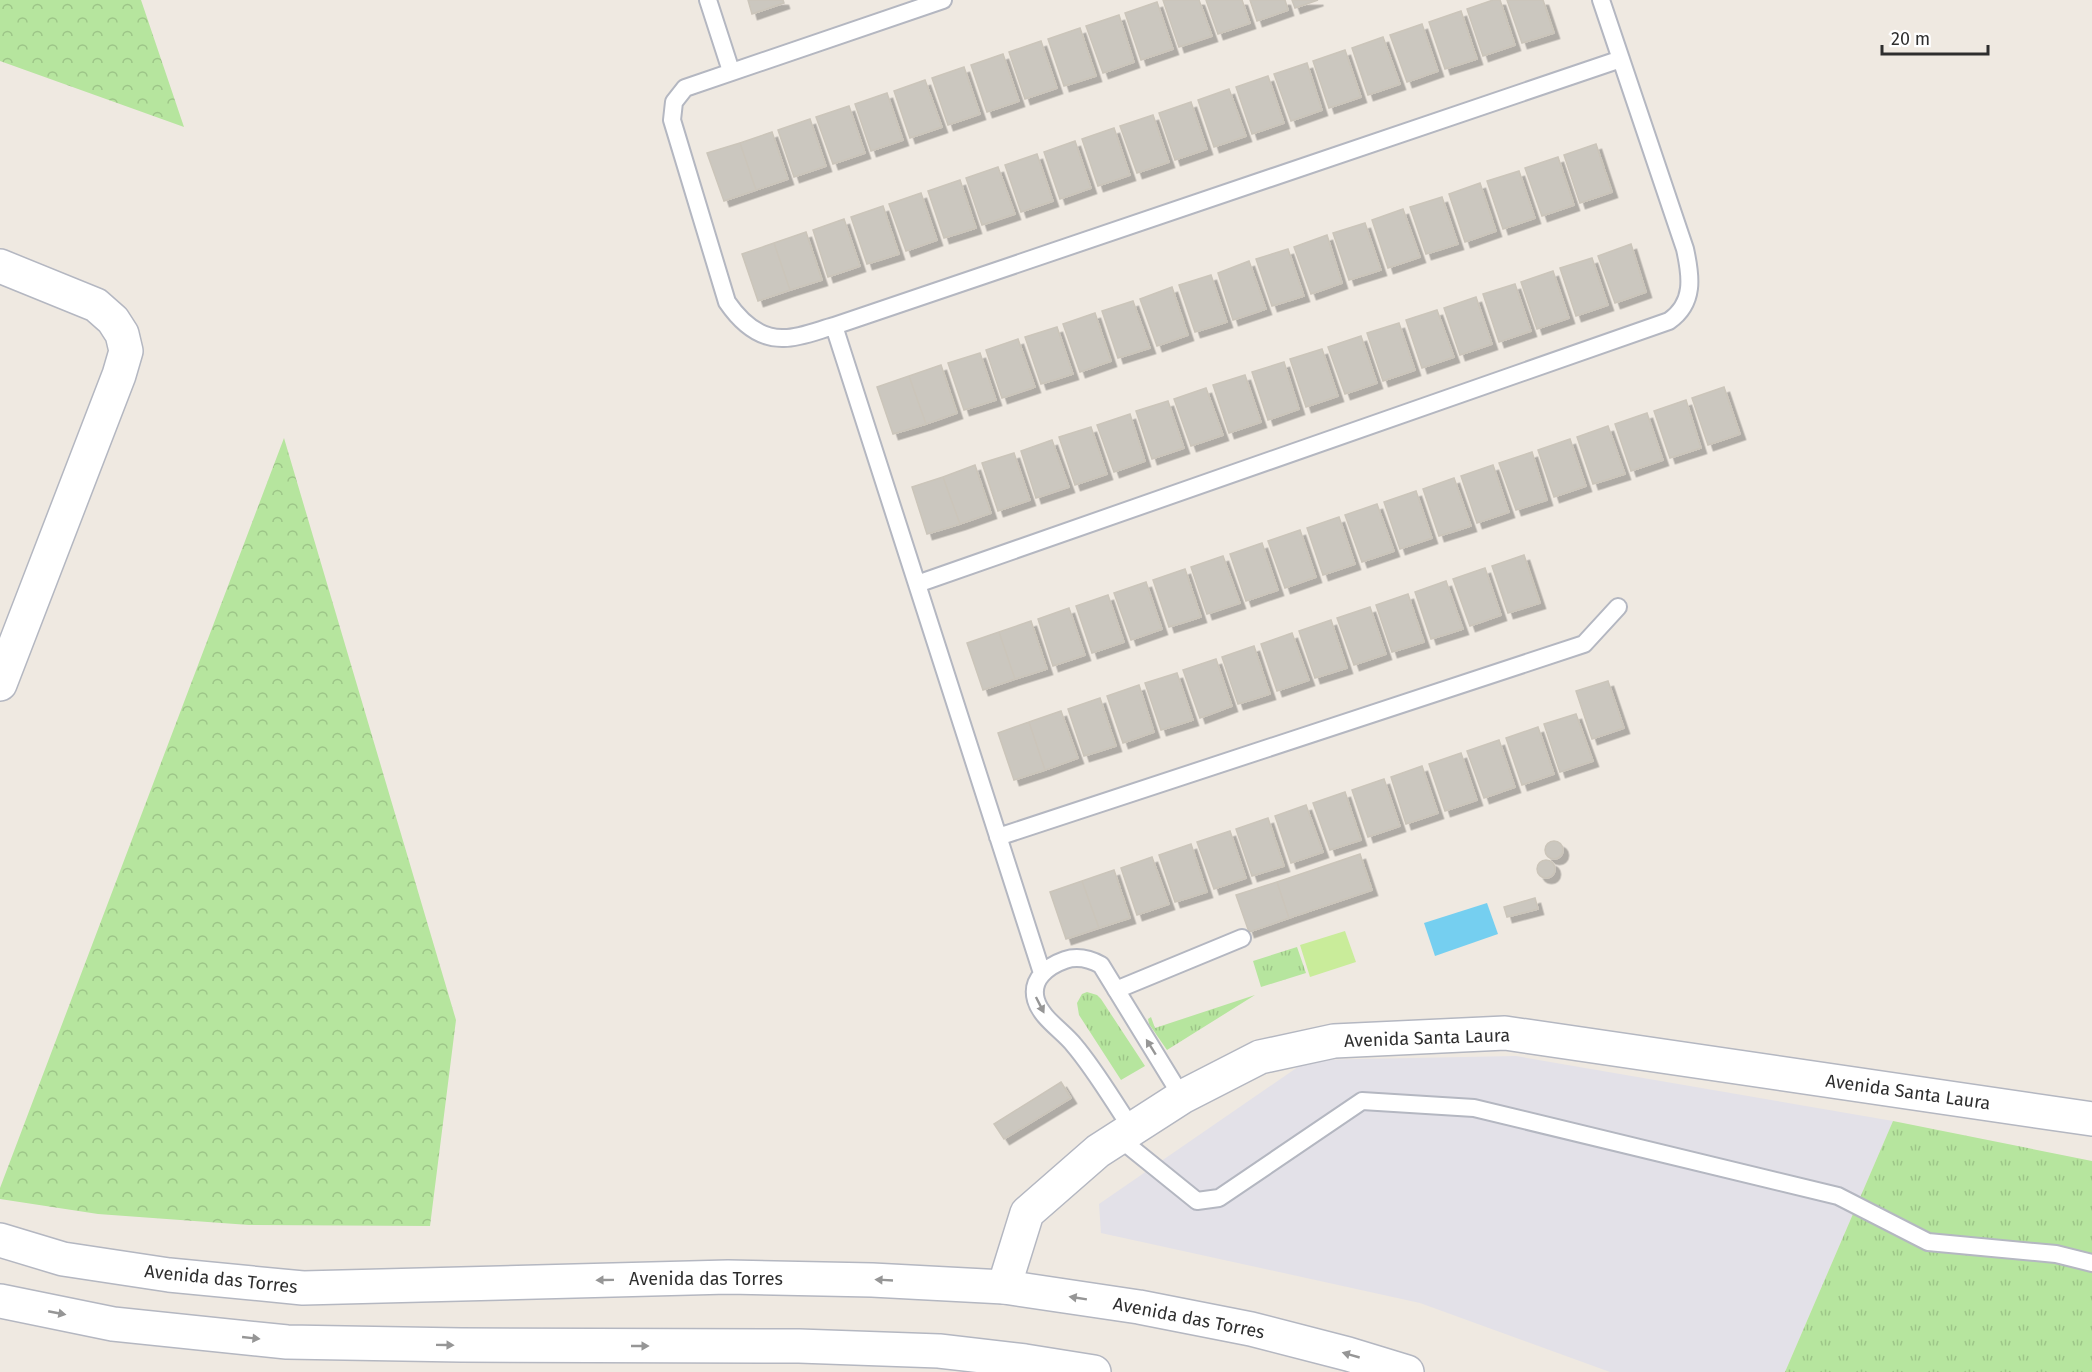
<svg xmlns="http://www.w3.org/2000/svg" width="2092" height="1372" viewBox="0 0 2092 1372" font-family="'Fira Sans',sans-serif">
<style>
.industrial{fill:#e3e1e8}
.grass{fill:url(#grass-tufts)}
.forest{fill:url(#forest-crowns)}
.pitch{fill:#c9ec9a}
.water{fill:#75cff0}
.building{fill:#cbc7bf;stroke:#cbc5ba;stroke-width:1.5;filter:url(#shadow)}
.lines{fill:none;stroke-linecap:round;stroke-linejoin:round}
.service-casing{stroke:#b4b7c1;stroke-width:20}
.minor-casing{stroke:#b4b7c1;stroke-width:36}
.secondary-casing{stroke:#b4b7c1;stroke-width:36}
.service{stroke:#fff;stroke-width:16}
.minor{stroke:#fff;stroke-width:33}
.secondary{stroke:#fff;stroke-width:33}
.oneway{fill:#969696}
.labels{text-anchor:middle;stroke-width:6;stroke-linejoin:round;paint-order:stroke}
.street-label{font-size:18px;fill:#2e2e2e;stroke:#fff}
</style>
<defs>
<pattern id="grass-tufts" width="24" height="20" patternUnits="userSpaceOnUse" patternTransform="scale(1.5)"><rect width="24" height="20" fill="#b6e59e"/><path d="M3 7l-1-3M5 7V3M7 7l1-3M15 17l-1-3M17 17v-4M19 17l1-3" fill="none" stroke="#9dc588"/></pattern>
<pattern id="forest-crowns" width="20" height="18" patternUnits="userSpaceOnUse" patternTransform="scale(1.5)"><rect width="20" height="18" fill="#b6e59e"/><path d="M2 6a3 3 0 1 1 6 0M12 15a3 3 0 1 1 6 0" fill="none" stroke="#9dc588"/></pattern>
<filter id="shadow"><feDropShadow dx="5.5" dy="5.5" stdDeviation="0" flood-color="#0004"/></filter>
</defs>
<rect width="100%" height="100%" fill="#efe9e1"/>
<path class="industrial" d="M 1516,1056 L 1893,1121 L 1785,1372 L 1610,1372 L 1420,1303 L 1101,1233 L 1099,1204 L 1308,1060 Z"/>
<path class="grass" d="M 1297,947 L 1306,973 L 1261,987 L 1253,961 Z
M 1087,992 L 1097,995 L 1101,999 L 1145,1066 L 1121,1080 L 1079,1015 L 1077,1003 L 1082,994 Z
M 1255,995 L 1167,1050 L 1149,1024 L 1148,1019 L 1151,1017 L 1155,1028 Z
M 1893,1121 L 2092,1161 L 2092,1372 L 1785,1372 Z"/>
<path class="forest" d="M 0,0 L 141,0 L 184,127 L 0,61 Z
M 284,438 L 456,1020 L 430,1226 L 249,1225 L 98,1214 L 0,1199 L 0,1188 Z"/>
<path class="pitch" d="M 1345,931 L 1356,962 L 1310,977 L 1300,945 Z"/>
<path class="water" d="M 1487,903 L 1498,934 L 1435,956 L 1424,923 Z"/>
<path class="building" d="M 748,0 L 783,0 L 784,3 L 752,14 Z
M 1163,0 L 1199,0 L 1212,36 L 1179,47 Z
M 1206,0 L 1242,0 L 1250,23 L 1218,34 Z
M 1250,0 L 1285,0 L 1288,10 L 1257,21 Z
M 1292,0 L 1318,0 L 1295,8 Z
M 1493,0 L 1500,0 L 1515,45 L 1483,56 L 1467,9 Z
M 1507,0 L 1543,0 L 1554,33 L 1522,43 Z
M 1157,2 L 1173,49 L 1141,60 L 1125,13 Z
M 1461,11 L 1477,59 L 1445,69 L 1429,22 Z
M 1119,15 L 1134,62 L 1103,73 L 1086,26 Z
M 1422,24 L 1438,71 L 1407,82 L 1390,35 Z
M 1080,28 L 1096,76 L 1064,86 L 1048,39 Z
M 1383,37 L 1400,84 L 1368,95 L 1352,48 Z
M 1041,41 L 1057,88 L 1025,99 L 1009,52 Z
M 1345,50 L 1361,97 L 1329,108 L 1313,61 Z
M 1003,54 L 1019,101 L 987,112 L 971,65 Z
M 1307,63 L 1322,110 L 1291,121 L 1274,74 Z
M 964,67 L 980,114 L 948,125 L 932,78 Z
M 1268,76 L 1284,123 L 1252,134 L 1236,87 Z
M 925,80 L 942,127 L 910,138 L 894,91 Z
M 1229,89 L 1246,136 L 1214,147 L 1198,100 Z
M 887,93 L 903,140 L 871,151 L 855,104 Z
M 1191,102 L 1207,149 L 1175,160 L 1159,113 Z
M 849,106 L 865,153 L 833,164 L 816,117 Z
M 1153,115 L 1169,162 L 1137,173 L 1120,126 Z
M 810,119 L 826,166 L 794,177 L 778,130 Z
M 1114,128 L 1130,175 L 1098,186 L 1082,139 Z
M 772,132 L 788,179 L 756,190 L 740,143 Z
M 1075,141 L 1091,188 L 1060,199 L 1044,152 Z
M 740,143 L 756,190 L 724,201 L 707,153 Z
M 1596,144 L 1612,192 L 1580,203 L 1564,155 Z
M 1037,154 L 1053,201 L 1021,212 L 1005,165 Z
M 1558,157 L 1574,205 L 1542,216 L 1525,168 Z
M 998,167 L 1015,214 L 982,225 L 966,178 Z
M 1519,171 L 1535,218 L 1503,229 L 1487,181 Z
M 960,180 L 976,228 L 944,238 L 928,191 Z
M 1480,183 L 1496,231 L 1465,242 L 1449,194 Z
M 921,193 L 937,240 L 906,251 L 889,204 Z
M 1442,197 L 1458,244 L 1426,254 L 1410,207 Z
M 883,206 L 899,254 L 867,264 L 851,217 Z
M 1403,209 L 1420,257 L 1388,268 L 1372,220 Z
M 844,219 L 860,266 L 828,277 L 813,230 Z
M 1365,223 L 1381,270 L 1349,280 L 1333,233 Z
M 806,232 L 822,280 L 790,290 L 774,243 Z
M 1327,235 L 1342,283 L 1311,294 L 1294,247 Z
M 774,243 L 790,290 L 758,301 L 742,254 Z
M 1631,244 L 1646,292 L 1615,303 L 1598,256 Z
M 1288,249 L 1304,296 L 1272,306 L 1256,259 Z
M 1592,258 L 1608,305 L 1576,316 L 1560,268 Z
M 1249,261 L 1266,309 L 1233,320 L 1218,273 Z
M 1553,271 L 1569,318 L 1537,329 L 1521,282 Z
M 1211,275 L 1227,322 L 1195,332 L 1179,285 Z
M 1515,284 L 1531,331 L 1499,342 L 1483,294 Z
M 1172,287 L 1188,335 L 1157,346 L 1140,299 Z
M 1476,297 L 1492,344 L 1460,355 L 1444,308 Z
M 1133,301 L 1150,348 L 1118,358 L 1102,311 Z
M 1437,310 L 1454,357 L 1422,368 L 1406,320 Z
M 1095,313 L 1111,361 L 1080,372 L 1063,324 Z
M 1399,323 L 1415,370 L 1383,381 L 1367,333 Z
M 1057,327 L 1073,374 L 1041,384 L 1025,337 Z
M 1361,336 L 1377,383 L 1345,394 L 1328,347 Z
M 1018,339 L 1035,387 L 1002,398 L 986,350 Z
M 1322,349 L 1338,396 L 1306,407 L 1290,359 Z
M 980,353 L 996,400 L 964,410 L 948,363 Z
M 1284,362 L 1299,409 L 1268,420 L 1252,372 Z
M 941,365 L 957,413 L 926,424 L 909,376 Z
M 1245,375 L 1261,422 L 1229,433 L 1213,385 Z
M 909,376 L 926,424 L 893,434 L 877,387 Z
M 1724,387 L 1740,434 L 1708,445 L 1692,398 Z
M 1206,388 L 1223,435 L 1191,446 L 1174,399 Z
M 1686,400 L 1701,448 L 1670,458 L 1654,411 Z
M 1168,401 L 1184,448 L 1152,459 L 1136,411 Z
M 1647,413 L 1663,460 L 1631,471 L 1615,424 Z
M 1130,414 L 1145,461 L 1114,472 L 1097,425 Z
M 1608,426 L 1625,474 L 1593,484 L 1577,437 Z
M 1091,427 L 1107,474 L 1075,485 L 1059,437 Z
M 1570,439 L 1586,486 L 1554,497 L 1538,450 Z
M 1052,440 L 1069,487 L 1036,498 L 1021,451 Z
M 1532,452 L 1547,500 L 1516,510 L 1499,463 Z
M 1014,453 L 1030,500 L 998,511 L 982,463 Z
M 975,465 L 991,513 L 960,524 L 943,477 Z
M 1493,465 L 1509,512 L 1477,523 L 1461,476 Z
M 943,477 L 960,524 L 927,534 L 912,487 Z
M 1454,478 L 1471,526 L 1439,536 L 1423,489 Z
M 1416,491 L 1432,538 L 1400,549 L 1384,502 Z
M 1377,504 L 1394,551 L 1362,562 L 1345,515 Z
M 1339,517 L 1355,564 L 1323,575 L 1307,528 Z
M 1300,530 L 1316,577 L 1285,588 L 1268,541 Z
M 1262,543 L 1278,590 L 1246,601 L 1230,554 Z
M 1524,555 L 1540,603 L 1508,613 L 1492,566 Z
M 1223,556 L 1240,603 L 1207,614 L 1191,567 Z
M 1485,568 L 1501,615 L 1470,626 L 1453,579 Z
M 1185,569 L 1201,617 L 1169,627 L 1153,580 Z
M 1446,581 L 1463,629 L 1431,639 L 1415,592 Z
M 1146,582 L 1162,629 L 1131,640 L 1114,593 Z
M 1408,594 L 1424,642 L 1392,652 L 1376,605 Z
M 1108,595 L 1124,642 L 1092,653 L 1076,606 Z
M 1370,607 L 1386,654 L 1354,665 L 1337,618 Z
M 1069,608 L 1085,655 L 1053,666 L 1038,619 Z
M 1331,620 L 1347,668 L 1315,678 L 1299,631 Z
M 1031,621 L 1047,669 L 1015,679 L 999,632 Z
M 999,632 L 1015,679 L 983,690 L 967,643 Z
M 1292,633 L 1309,680 L 1277,691 L 1261,644 Z
M 1254,646 L 1270,694 L 1238,704 L 1222,657 Z
M 1216,659 L 1232,706 L 1200,718 L 1183,670 Z
M 1177,673 L 1193,720 L 1161,730 L 1145,683 Z
M 1608,681 L 1624,728 L 1592,739 L 1576,691 Z
M 1139,685 L 1154,732 L 1123,743 L 1107,696 Z
M 1100,698 L 1116,746 L 1084,756 L 1068,709 Z
M 1061,711 L 1078,758 L 1045,770 L 1029,722 Z
M 1576,714 L 1593,761 L 1560,772 L 1544,724 Z
M 1029,722 L 1045,770 L 1014,780 L 998,733 Z
M 1538,727 L 1554,774 L 1522,785 L 1506,738 Z
M 1499,740 L 1515,787 L 1484,798 L 1467,751 Z
M 1461,753 L 1477,800 L 1445,811 L 1429,764 Z
M 1422,766 L 1438,813 L 1406,824 L 1391,777 Z
M 1384,779 L 1400,826 L 1368,837 L 1352,790 Z
M 1345,792 L 1361,840 L 1330,850 L 1313,803 Z
M 1306,805 L 1323,852 L 1291,863 L 1275,816 Z
M 1268,818 L 1284,866 L 1252,876 L 1236,829 Z
M 1230,831 L 1246,878 L 1214,889 L 1197,842 Z
M1545 850a9 9 0 1 1 18 0a9 9 0 1 1-18 0Z
M 1191,844 L 1207,892 L 1175,902 L 1159,855 Z
M 1360,854 L 1372,890 L 1289,918 L 1277,882 Z
M 1152,857 L 1169,904 L 1137,915 L 1121,868 Z
M1537 869a9 9 0 1 1 18 0a9 9 0 1 1-18 0Z
M 1114,870 L 1130,918 L 1099,928 L 1082,881 Z
M 1082,881 L 1099,928 L 1066,939 L 1050,892 Z
M 1277,882 L 1289,918 L 1249,932 L 1236,895 Z
M 1535,898 L 1538,909 L 1507,917 L 1504,907 Z
M 1061,1082 L 1071,1098 L 1004,1139 L 994,1124 Z"/>
<g class="lines">
<g class="service-casing">
<path id="service" d="M 708,0 L 731,71
M 943,0 L 685,88 L 674,102 L 672,120 L 727,302 C 740,321 758,339 784,338 C 800,338 819,330 834,326 L 1042,973
M 834,326 L 1621,59
M 917,584 L 1669,321 C 1695,303 1691,276 1685,249 L 1601,0
M 998,837 L 1584,644 L 1618,607
M 1116,990 L 1242,938
M 1132,1129 C 1113,1101 1096,1071 1074,1045 C 1063,1031 1041,1018 1036,1000 C 1030,979 1048,966 1065,960 C 1077,956 1090,959 1101,965 L 1182,1097
M 1119,1138 L 1197,1201 L 1219,1198 L 1362,1101 L 1474,1108 L 1838,1196 L 1928,1242 L 2056,1254 L 2092,1263"/>
</g>
<g class="minor-casing">
<path id="minor" d="M 0,266 L 96,305 L 113,320 L 122,334 L 126,351 L 119,375 L 0,684
M 1004,1287 L 1027,1213 L 1098,1151 L 1182,1097 L 1260,1057 L 1334,1041 L 1505,1033 L 2092,1119"/>
</g>
<g class="secondary-casing">
<path id="secondary" d="M 0,1240 L 63,1259 L 169,1275 L 303,1288 L 728,1277 L 872,1280 L 1004,1287 L 1139,1307 L 1251,1329 L 1348,1354 L 1407,1372
M 0,1301 L 113,1324 L 287,1342 L 461,1345 L 799,1346 L 939,1351 L 1025,1361 L 1094,1372"/>
</g>
<use href="#service" class="service"/>
<use href="#minor" class="minor"/>
<use href="#secondary" class="secondary"/>
</g>
<defs><path id="oneway-solid" d="M-6-.8H1V-3.2L6.5 0L1 3.2V.8H-6Z" transform="scale(1.5)"/></defs>
<g class="oneway">
<use href="#oneway-solid" transform="translate(1040 1005) rotate(63)"/>
<use href="#oneway-solid" transform="translate(1151 1047) rotate(-122)"/>
<use href="#oneway-solid" transform="translate(605 1280) rotate(179)"/>
<use href="#oneway-solid" transform="translate(884 1280) rotate(-177)"/>
<use href="#oneway-solid" transform="translate(1078 1298) rotate(-171)"/>
<use href="#oneway-solid" transform="translate(57 1313) rotate(11)"/>
<use href="#oneway-solid" transform="translate(251 1338) rotate(6)"/>
<use href="#oneway-solid" transform="translate(445 1345) rotate(1)"/>
<use href="#oneway-solid" transform="translate(640 1346)"/>
<use href="#oneway-solid" transform="translate(1351 1355) rotate(-164)"/>
</g>
<g class="labels">
<g class="street-label">
<text transform="translate(1427 1038) rotate(-2)" y="6">Avenida Santa Laura</text>
<text transform="translate(1908 1092) rotate(8)" y="6">Avenida Santa Laura</text>
<text transform="translate(221 1279) rotate(6)" y="6">Avenida das Torres</text>
<text x="706" y="1285">Avenida das Torres</text>
<text transform="translate(1189 1318) rotate(11)" y="6">Avenida das Torres</text>
</g>
</g>
<path d="M1882 45v9h106v-9" fill="none" stroke="#2e2e2e" stroke-width="3"/>
<text x="1891" y="45" font-size="18" fill="#2e2e2e" stroke="#ffffff" stroke-width="4.5" paint-order="stroke">20 m</text>
</svg>
